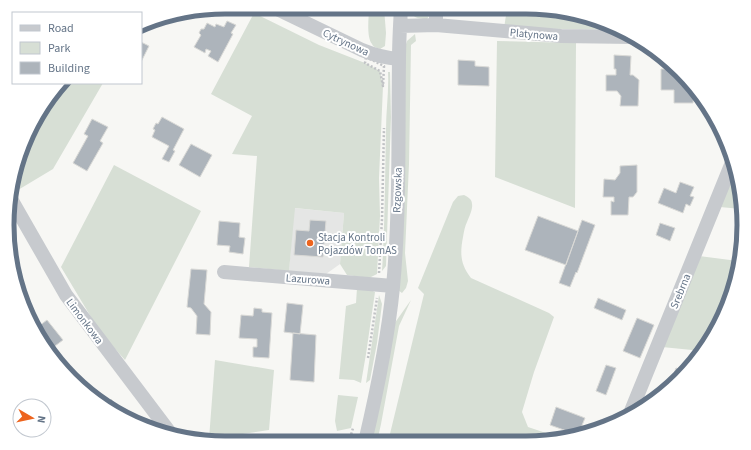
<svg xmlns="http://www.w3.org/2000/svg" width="751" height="450" viewBox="0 0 751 450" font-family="'Source Sans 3',sans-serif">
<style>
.built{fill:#e5e6e5}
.green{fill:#d7dfd5}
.building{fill:#adb4bb;stroke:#d9d9d6}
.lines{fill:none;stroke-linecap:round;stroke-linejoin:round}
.path{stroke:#c0c2c5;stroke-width:2.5;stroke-dasharray:2 2;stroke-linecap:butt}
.minor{stroke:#c7cace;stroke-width:14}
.poi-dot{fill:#ed641e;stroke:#fff;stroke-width:1.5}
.labels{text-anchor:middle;stroke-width:4;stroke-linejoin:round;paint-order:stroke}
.street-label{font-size:11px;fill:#647487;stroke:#fff}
.poi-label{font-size:11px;fill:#647487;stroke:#fff;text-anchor:start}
.rim{fill:none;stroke:#647487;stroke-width:5}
</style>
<rect width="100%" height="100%" fill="#f7f7f4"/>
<path class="built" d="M 294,208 L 344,213 L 340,264 L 326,274 L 289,271 Z"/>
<path class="green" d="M 369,8 L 384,8 L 386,33 L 385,46 L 380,49 C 377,48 373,47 372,44 C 366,36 369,17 369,8 Z
M 408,8 L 435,8 L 427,19 C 417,19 412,17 408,8 Z
M 507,9 L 554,9 L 609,24 L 621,30 L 504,28 Z
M 254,13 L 319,45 L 365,63 L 380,71 L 383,86 L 379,178 L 380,216 L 377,274 L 369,278 L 347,275 L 340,264 L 344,213 L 295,208 L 289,271 L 249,267 L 257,156 L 232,154 L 252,116 L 211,94 Z
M 415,34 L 416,41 L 411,45 L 409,164 L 405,253 L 408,281 L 406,288 L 402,293 L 398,290 L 405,47 L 407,41 Z
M 497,41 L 576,43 L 575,208 L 495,177 Z
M 388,72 L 390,72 L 391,117 L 386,266 L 382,271 C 385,224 385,177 386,130 C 386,111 389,91 388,72 Z
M 63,83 L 103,83 L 53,169 L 18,190 L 14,182 L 18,155 L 44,104 Z
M 114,165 L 201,211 L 125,360 L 100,332 L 61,267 Z
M 734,172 L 742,196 L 741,209 L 720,207 Z
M 464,195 C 468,197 472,199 472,204 C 473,209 469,217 467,222 C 465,226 464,231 463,237 C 460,253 460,264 471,278 L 549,313 L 554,317 L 534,372 L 522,412 L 528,427 L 561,438 L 538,443 L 514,438 L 507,442 L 473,442 L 466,440 L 464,442 L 388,442 L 424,294 L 418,288 L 453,202 L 458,196 Z
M 699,256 L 738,261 L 737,281 L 702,351 L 662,347 Z
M 357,288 L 368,289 L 375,292 L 366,354 L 361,383 L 354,380 L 339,379 L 346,306 L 356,303 Z
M 379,295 L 382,304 L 377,343 L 370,380 L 366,383 Z
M 411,300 L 399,326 L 381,424 L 377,442 L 371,442 L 394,324 Z
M 215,360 L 274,370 L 269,430 L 209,439 Z
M 338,395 L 358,397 L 351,428 L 337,431 L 335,421 Z"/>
<path class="building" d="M 227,21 L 236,25 L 231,33 L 233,34 L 218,62 L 208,56 L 211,51 L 206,49 L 205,53 L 194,47 L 201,35 L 199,33 L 201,29 L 204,29 L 207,23 L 215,27 L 216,24 L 224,27 Z
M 141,42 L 149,46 L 141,62 Z
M 614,55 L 631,56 L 630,75 L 633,75 L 639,80 L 638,106 L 620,106 L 621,96 L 617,91 L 606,91 L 606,75 L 616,75 L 616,69 L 614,69 Z
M 458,60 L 475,61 L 475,66 L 489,67 L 489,86 L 458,85 Z
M 661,69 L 673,69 L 694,92 L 693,103 L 674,103 L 674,90 L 661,90 Z
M 162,117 L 184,129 L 173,150 L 175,151 L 169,162 L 162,159 L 169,146 L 152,137 L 155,130 L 153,129 L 156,123 L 158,124 Z
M 92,119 L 108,127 L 100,141 L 103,143 L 87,171 L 73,163 L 88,136 L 84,134 Z
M 191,144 L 212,155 L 200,177 L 179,165 Z
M 637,165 L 637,192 L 633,197 L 629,197 L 628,215 L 611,215 L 611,201 L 614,202 L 614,197 L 603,197 L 604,179 L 615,180 L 620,173 L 620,166 Z
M 680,182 L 694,187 L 690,196 L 694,197 L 690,206 L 686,204 L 683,213 L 658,203 L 664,188 L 676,193 Z
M 538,216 L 578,231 L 566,265 L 525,250 Z
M 310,220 L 326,221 L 323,257 L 294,255 L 296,230 L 309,231 Z
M 582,220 L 595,225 L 577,273 L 576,272 L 570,287 L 559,283 Z
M 219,221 L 240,223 L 239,237 L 245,238 L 243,254 L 229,252 L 230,246 L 217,245 Z
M 660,223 L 675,228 L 670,241 L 656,235 Z
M 191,269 L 207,270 L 204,304 L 211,312 L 210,335 L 196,334 L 197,316 L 191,308 L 187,307 Z
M 598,298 L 626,310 L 622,320 L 594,308 Z
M 287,303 L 303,305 L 300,334 L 284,332 Z
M 254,308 L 262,309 L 262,312 L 272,313 L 269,358 L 253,357 L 253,347 L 257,347 L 257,339 L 239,338 L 241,315 L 253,316 Z
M 637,318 L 654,325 L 640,358 L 623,351 Z
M 47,320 L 63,340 L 51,349 L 35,329 Z
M 293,333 L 316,335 L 314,382 L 290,380 Z
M 606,365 L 616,368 L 606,395 L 596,391 Z
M 676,368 L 684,371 L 671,382 Z
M 103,395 L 109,401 L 111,399 L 116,405 L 112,409 L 97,401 Z
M 556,407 L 585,418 L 578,435 L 550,425 Z"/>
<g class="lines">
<path class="path" d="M 386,8 L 386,15
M 366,57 L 384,66 L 383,86 L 380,71 L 365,63 Z
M 379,273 L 382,219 L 384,128
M 368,358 L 377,298
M 349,442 L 353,428"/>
<path class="minor" d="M 273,7 L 362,50 C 374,55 386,58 399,59
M 436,25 L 436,8
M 400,26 L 436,25 L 561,36 L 633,37
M 11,199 L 66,295 L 171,434
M 224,272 L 393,286
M 629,416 L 731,165
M 365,442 C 377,391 388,339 393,287 C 400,211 398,135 399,60 C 399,42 400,25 401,8"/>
</g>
<circle class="poi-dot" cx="310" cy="243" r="4"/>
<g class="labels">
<g class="street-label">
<text transform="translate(534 34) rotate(5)" y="4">Platynowa</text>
<text transform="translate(346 42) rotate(25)" y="4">Cytrynowa</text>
<text transform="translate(397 190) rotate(-88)" y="4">Rzgowska</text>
<text transform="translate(308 279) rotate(4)" y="4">Lazurowa</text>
<text transform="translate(680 291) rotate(-68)" y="4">Srebrna</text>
<text transform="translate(85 321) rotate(53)" y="4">Limonkowa</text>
</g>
<g class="poi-label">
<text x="318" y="241">Stacja Kontroli<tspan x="318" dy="13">Pojazdów TomAS</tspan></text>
</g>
</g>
<path d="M0 0H751V450H0ZM225 14H526A211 211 0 0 1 737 225V225A211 211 0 0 1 526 436H225A211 211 0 0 1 14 225V225A211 211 0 0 1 225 14Z" fill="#fff" fill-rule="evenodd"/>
<path class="rim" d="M225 14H526A211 211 0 0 1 737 225V225A211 211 0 0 1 526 436H225A211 211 0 0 1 14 225V225A211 211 0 0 1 225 14Z"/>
<rect x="12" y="12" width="130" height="72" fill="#ffffff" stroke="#c1c7cf"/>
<rect x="20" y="25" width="20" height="6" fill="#c7cace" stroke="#c1c7cf"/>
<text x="48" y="32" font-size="12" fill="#647487">Road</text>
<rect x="20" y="42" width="20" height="12" fill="#d7dfd5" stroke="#c1c7cf"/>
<text x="48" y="52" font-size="12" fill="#647487">Park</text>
<rect x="20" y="62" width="20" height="12" fill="#adb4bb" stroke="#c1c7cf"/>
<text x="48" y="72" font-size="12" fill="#647487">Building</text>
<g transform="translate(32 418) rotate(99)"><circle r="19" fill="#ffffff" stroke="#c1c7cf"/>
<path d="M0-3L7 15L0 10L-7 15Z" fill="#ed641e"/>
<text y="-6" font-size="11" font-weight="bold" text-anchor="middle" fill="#647487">N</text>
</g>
</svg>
